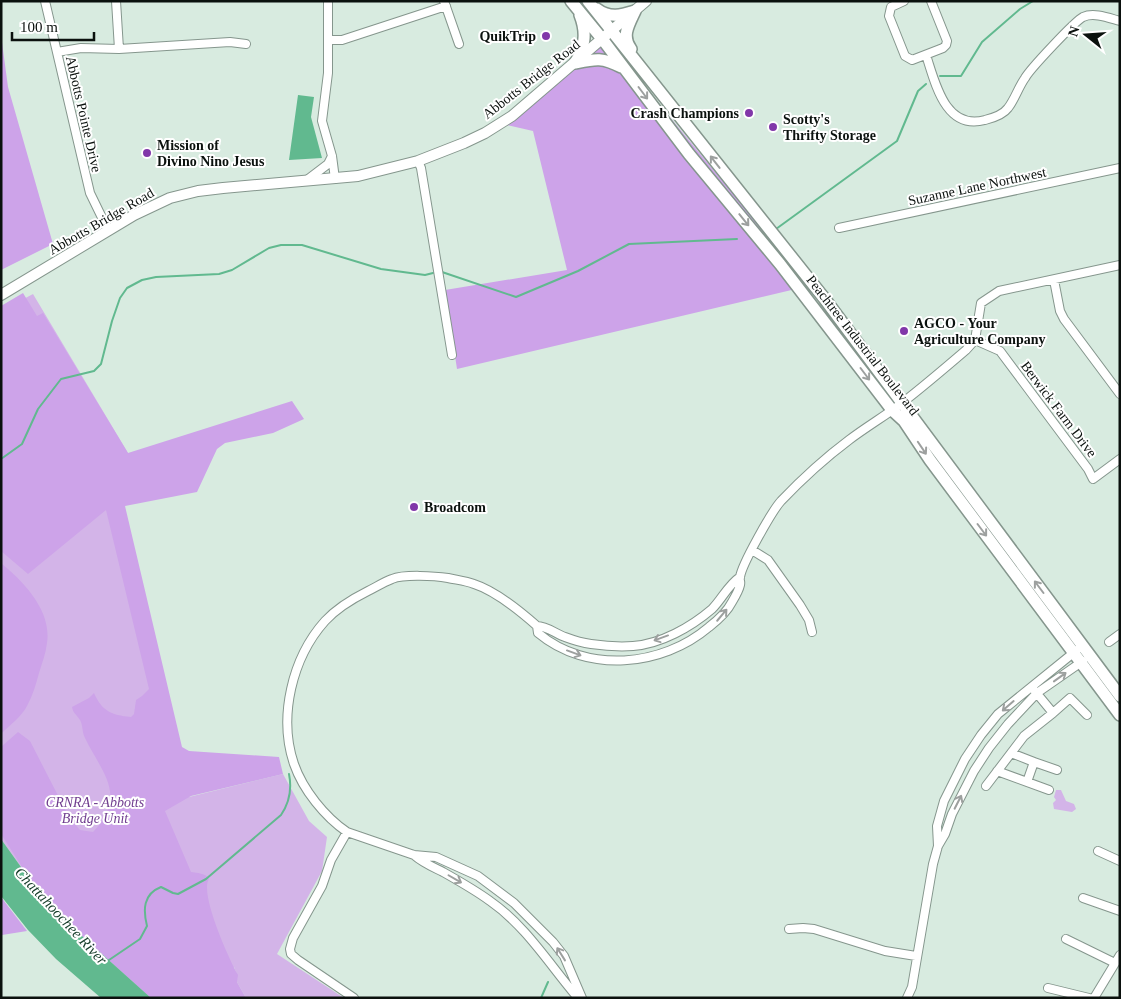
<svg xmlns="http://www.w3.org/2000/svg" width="1121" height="999" viewBox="0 0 1121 999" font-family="Georgia,serif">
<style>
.green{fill:#d3b4e8}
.forest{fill:#cda3e9}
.water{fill:#61b98f}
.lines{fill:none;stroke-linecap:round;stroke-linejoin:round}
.stream{stroke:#61b98f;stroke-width:2}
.minor-casing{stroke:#85968d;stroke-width:10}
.major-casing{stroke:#85968d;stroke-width:12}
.highway-casing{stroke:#85968d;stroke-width:14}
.minor{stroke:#fff;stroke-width:8}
.major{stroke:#fff;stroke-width:10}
.highway{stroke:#fff;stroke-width:11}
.oneway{stroke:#9da09f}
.poi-dot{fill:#8137a9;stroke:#fff;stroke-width:2}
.labels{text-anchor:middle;stroke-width:4;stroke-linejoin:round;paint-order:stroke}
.poi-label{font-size:14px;font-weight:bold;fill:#0b110e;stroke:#fff;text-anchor:start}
.street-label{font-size:14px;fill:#0b110e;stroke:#fff}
.park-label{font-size:14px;font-style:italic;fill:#703d8f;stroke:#fff}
.water-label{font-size:15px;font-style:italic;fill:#1a402e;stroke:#fff}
</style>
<rect width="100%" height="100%" fill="#d8ebe0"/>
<path class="green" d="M 33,294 L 128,453 L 110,457 L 189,797 L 283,774 L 309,821 L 327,837 L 322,871 L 277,954 L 344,998 L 246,998 L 237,982 L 237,975 L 234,967 L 151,998 L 83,937 L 31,881 L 1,839 L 1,311 Z
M 1056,790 L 1061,790 L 1066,801 L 1074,804 L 1076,809 L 1072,812 L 1054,809 L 1053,803 L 1056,800 L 1054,797 Z"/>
<path class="forest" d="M 1,35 L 8,87 L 53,244 L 1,270 Z
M 606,39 L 764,232 L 800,288 L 457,369 L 445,290 L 567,270 L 533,131 L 498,123 Z
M 23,293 L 37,316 L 43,313 L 128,453 L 292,401 L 304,419 L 273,433 L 225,443 L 217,449 L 197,492 L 125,506 L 182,747 L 189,751 L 279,757 L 283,774 L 191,796 L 165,811 L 191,872 C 197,873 206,873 209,879 C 199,893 229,959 238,975 L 237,982 L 246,998 L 151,998 L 83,937 L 31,881 L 1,834 L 1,747 L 18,732 L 30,741 L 69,817 L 80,830 L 93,832 C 128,795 102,773 85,738 C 82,733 83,725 80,720 C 76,714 73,713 72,707 L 89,698 L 94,693 C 102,711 111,715 131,717 L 134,714 L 136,700 L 142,696 L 149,689 L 106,510 L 28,574 L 1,551 L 1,306 Z
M 1,563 C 24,582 52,611 47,643 C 46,653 42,663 39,673 C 36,684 33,695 27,706 C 22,716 10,725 1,734 Z
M 1,897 L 27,931 L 2,935 Z"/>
<path class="water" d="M 298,95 L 314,97 L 311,117 L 322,158 L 289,160 Z
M 1,839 L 31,881 L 83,937 L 151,998 L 101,998 L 56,959 L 28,930 L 1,896 Z"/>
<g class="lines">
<path class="stream" d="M 940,76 L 961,76 L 982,42 L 1020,9 L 1033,1
M 776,229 L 897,141 L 918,91 L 926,84
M 442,272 L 516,297 L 578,271 L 629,244 L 737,239
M 1,459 L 22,444 L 38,409 L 61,379 L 94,371 L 101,364 L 112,321 L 120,298 L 127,288 L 142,280 L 156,277 L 219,274 L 232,270 L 269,248 L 281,245 L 302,245 L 381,269 L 425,275 L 433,273
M 109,960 L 140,939 L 147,926 C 143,910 143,894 161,887 L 173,893 L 178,894 L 206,879 L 281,815 C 290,802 292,789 289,774
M 541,998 L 548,982"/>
<g class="minor-casing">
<path id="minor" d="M 45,1 L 90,193 L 108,230
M 116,1 L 119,49
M 328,1 L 328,73 L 322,121 L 332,156 L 335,179
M 444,1 L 459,44
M 904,1 L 891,7 L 889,16 L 905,56 L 912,60 L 943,48 L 946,45 L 947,41 L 931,1
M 328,40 L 342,40 L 446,6
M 57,52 L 81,48 L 119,49 L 230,42 L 246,44
M 926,55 C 935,82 945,131 985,120 C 993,118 1003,115 1008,108 C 1015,99 1018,88 1025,78 C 1030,69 1075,21 1083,17 C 1094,12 1109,18 1120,21
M 418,161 L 421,168 L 452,355
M 307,180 L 328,164 L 332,156
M 839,228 L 1120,168
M 1054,280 L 1060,311 L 1064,319 L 1120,394
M 975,340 L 1000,351 L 1088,469 L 1093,479 L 1120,459
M 752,550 L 768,560 L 800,605 L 809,620 L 812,632
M 537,626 L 538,633 C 587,674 662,667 709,627 C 718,620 727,612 732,602 C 735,597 739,590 740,585 C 741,580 739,582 740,577 C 742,564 772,511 781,501 C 802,479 825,458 849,440 C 866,427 885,416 902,403 C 924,386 945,368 966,350 L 975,340 L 981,303 L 999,291 L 1120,265
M 1109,642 L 1120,634
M 1034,690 L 1053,713 L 1070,698 L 1087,715
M 1011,753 L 1034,762 L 1027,782
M 1034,762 L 1057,770
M 997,771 L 1049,790
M 986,786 L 1024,736 L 1053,713
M 347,832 L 331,860 L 322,886 L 293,938 L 290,949 L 291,954 L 298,960 L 354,998
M 938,846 L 937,826 L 944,801 L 965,759 L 981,735 L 998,714 L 1077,650
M 1098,851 L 1120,861
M 414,855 C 423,863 433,867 443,872 C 459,881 475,890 490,901 C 526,926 549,964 578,998
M 1083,898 L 1120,911
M 789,929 L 803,928 L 814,929 L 885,951 L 916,956
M 1066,939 L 1115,963
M 1048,988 L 1089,998
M 582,998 L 564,956 L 553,942 L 514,903 L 478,876 L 436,857 L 414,855 L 347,832 C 325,817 303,790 294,764 C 278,717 292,658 325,621 C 337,608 352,599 368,591 C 376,587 384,582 392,579 C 404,574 435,576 448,578 C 457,580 466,581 474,584 C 496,591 520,611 537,626 C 547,626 556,634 565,637 C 573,640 583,643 591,644 C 605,646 619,647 633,646 C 661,644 691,627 712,609 C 722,599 728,585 740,577
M 907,998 L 912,987 L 933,864 L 938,846 L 945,834 L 952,814 L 974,771 L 989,748 L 1008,724 L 1037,693 L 1083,661
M 1094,998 L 1120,955"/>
</g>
<g class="major-casing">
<path id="major" d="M 1,295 L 134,215 L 170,198 L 198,191 L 223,188 L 358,176 L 418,161 L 464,143 L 485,133 L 512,116 L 646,1"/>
</g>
<g class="highway-casing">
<path id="highway" d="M 571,1 L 603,40 L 689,154 L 780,264 L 892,410 L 904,421 L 930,460 L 1120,715
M 588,1 L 824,298 L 1120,696
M 597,9 C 610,19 622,15 635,11
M 631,49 C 621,36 629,24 635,11
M 575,63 C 585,47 587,33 580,15
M 575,63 C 595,59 602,57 621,67"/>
</g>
<use href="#minor" class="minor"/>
<use href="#major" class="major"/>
<use href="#highway" class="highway"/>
</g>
<defs><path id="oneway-shaft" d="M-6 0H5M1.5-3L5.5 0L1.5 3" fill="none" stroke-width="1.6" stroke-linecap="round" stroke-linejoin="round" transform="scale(1.25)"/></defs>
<g class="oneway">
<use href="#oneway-shaft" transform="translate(643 93) rotate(53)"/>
<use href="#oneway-shaft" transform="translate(715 162) rotate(-128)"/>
<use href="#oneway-shaft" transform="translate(744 220) rotate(51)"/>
<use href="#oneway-shaft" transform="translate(865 374) rotate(53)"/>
<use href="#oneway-shaft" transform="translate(922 448) rotate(56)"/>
<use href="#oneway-shaft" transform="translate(982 530) rotate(53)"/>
<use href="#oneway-shaft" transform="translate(1039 587) rotate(-127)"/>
<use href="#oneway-shaft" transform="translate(722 615) rotate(-50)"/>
<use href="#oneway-shaft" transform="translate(661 638) rotate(160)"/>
<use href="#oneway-shaft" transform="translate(574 653) rotate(20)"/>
<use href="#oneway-shaft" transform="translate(1060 677) rotate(-36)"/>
<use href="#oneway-shaft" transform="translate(1008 706) rotate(139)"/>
<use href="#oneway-shaft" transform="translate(958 802) rotate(-63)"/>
<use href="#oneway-shaft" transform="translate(455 879) rotate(30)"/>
<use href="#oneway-shaft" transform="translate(561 954) rotate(-122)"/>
</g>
<g class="poi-dot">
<circle cx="546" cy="36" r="5"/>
<circle cx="749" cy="113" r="5"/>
<circle cx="773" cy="127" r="5"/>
<circle cx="147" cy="153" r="5"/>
<circle cx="904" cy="331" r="5"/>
<circle cx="414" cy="507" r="5"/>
</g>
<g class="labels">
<g class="poi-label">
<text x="536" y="41" text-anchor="end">QuikTrip</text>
<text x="739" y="118" text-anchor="end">Crash Champions</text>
<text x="783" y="124">Scotty's<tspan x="783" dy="16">Thrifty Storage</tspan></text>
<text x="157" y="150">Mission of<tspan x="157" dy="16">Divino Nino Jesus</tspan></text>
<text x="914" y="328">AGCO - Your<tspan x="914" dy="16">Agriculture Company</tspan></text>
<text x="424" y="512">Broadcom</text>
</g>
<g class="street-label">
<text transform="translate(531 79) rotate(-38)" y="5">Abbotts Bridge Road</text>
<text transform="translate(84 114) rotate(77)" y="5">Abbotts Pointe Drive</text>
<text transform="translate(977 186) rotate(-12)" y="5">Suzanne Lane Northwest</text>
<text transform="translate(101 221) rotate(-30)" y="5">Abbotts Bridge Road</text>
<text transform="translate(863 345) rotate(52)" y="5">Peachtree Industrial Boulevard</text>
<text transform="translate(1059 409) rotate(53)" y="5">Berwick Farm Drive</text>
</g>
<g class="park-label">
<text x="95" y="807">CRNRA - Abbotts<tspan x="95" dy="16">Bridge Unit</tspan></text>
</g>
<g class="water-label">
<text transform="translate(61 916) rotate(47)" y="5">Chattahoochee River</text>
</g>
</g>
<rect width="1121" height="999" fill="none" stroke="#0b110e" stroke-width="5"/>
<g transform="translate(1086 35) rotate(287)" stroke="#ffffff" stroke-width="4" paint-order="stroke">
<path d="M0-4L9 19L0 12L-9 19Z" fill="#0b110e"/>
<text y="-8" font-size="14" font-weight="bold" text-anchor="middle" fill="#0b110e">N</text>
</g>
<path d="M12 32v8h82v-8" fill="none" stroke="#0b110e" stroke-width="2.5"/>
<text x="20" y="32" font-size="15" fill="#0b110e" stroke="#ffffff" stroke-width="4" paint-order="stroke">100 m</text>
</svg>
